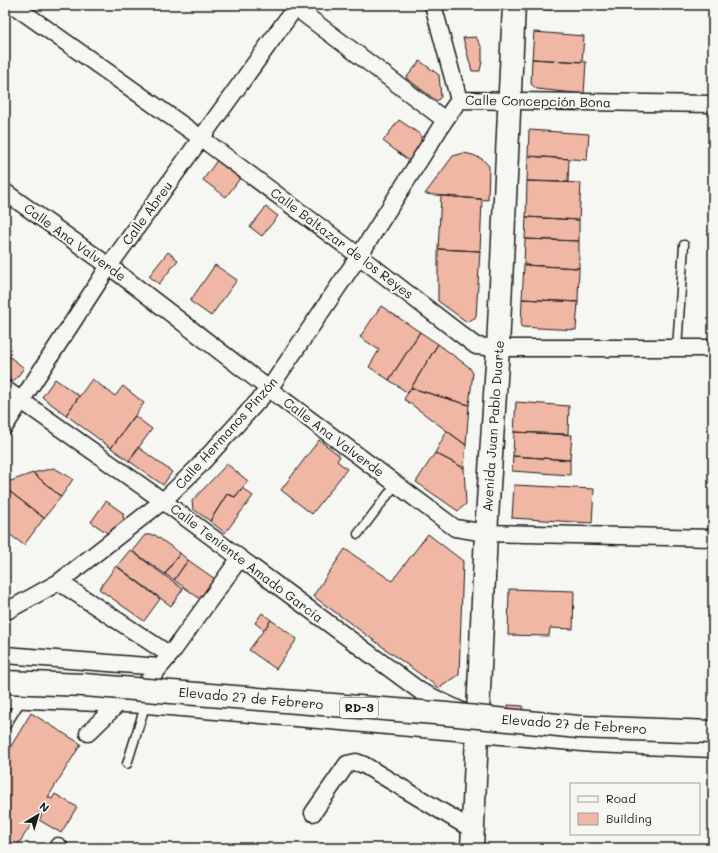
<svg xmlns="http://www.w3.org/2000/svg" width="718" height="853" viewBox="0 0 718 853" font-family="Mali,sans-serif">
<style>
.building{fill:#efb7a4;stroke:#1c1c1c}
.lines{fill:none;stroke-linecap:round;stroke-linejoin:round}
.service-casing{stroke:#1c1c1c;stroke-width:11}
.minor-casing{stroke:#1c1c1c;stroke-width:19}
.secondary-casing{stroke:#1c1c1c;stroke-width:25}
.primary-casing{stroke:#1c1c1c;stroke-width:25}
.service{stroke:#f6f6f2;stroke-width:8}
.minor{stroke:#f6f6f2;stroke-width:16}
.secondary{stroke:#f6f6f2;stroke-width:22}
.primary{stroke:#f6f6f2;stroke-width:22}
.motorway-bridge-casing{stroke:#1c1c1c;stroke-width:25;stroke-linecap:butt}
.motorway-bridge{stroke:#f6f6f2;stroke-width:22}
.labels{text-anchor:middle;stroke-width:4;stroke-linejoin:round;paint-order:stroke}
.shield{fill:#f6f6f2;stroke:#5d5d5c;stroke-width:1}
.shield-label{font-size:12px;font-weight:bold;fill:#1c1c1c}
.street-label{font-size:13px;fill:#1c1c1c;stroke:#f6f6f2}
</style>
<rect width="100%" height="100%" fill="#f6f6f2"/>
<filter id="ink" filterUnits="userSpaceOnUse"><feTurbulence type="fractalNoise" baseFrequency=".025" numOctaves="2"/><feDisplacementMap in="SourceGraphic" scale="8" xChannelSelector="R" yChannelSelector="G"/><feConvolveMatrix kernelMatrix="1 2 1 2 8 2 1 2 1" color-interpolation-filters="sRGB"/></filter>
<g filter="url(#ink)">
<path class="building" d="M 534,5 L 552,5 L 552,10 L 534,9 Z
M 534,32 L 584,36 L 582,62 L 532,59 Z
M 476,37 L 482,48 L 482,61 L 480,71 L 472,71 L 463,38 Z
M 532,59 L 586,62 L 584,94 L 537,89 L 531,84 Z
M 420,61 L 439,75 L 441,97 L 437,101 L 406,78 Z
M 399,120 L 421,135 L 421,143 L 412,163 L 383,141 Z
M 529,130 L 589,134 L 587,160 L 528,156 Z
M 464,153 L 473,155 L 482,159 L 489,166 L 488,200 L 425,194 L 453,156 Z
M 528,156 L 569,159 L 568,182 L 527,181 Z
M 218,159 L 241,177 L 226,197 L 203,180 Z
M 527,181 L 581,183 L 579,220 L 526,217 Z
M 441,196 L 482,199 L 480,251 L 438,249 Z
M 266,207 L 278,216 L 262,236 L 250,227 Z
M 526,217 L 579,220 L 579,241 L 525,239 Z
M 525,239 L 579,241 L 579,268 L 524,265 Z
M 438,249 L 480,251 L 476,317 L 467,322 L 438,301 Z
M 168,252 L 178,260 L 159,284 L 149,276 Z
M 215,265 L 237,280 L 211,316 L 190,301 Z
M 524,265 L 579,268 L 578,302 L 522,299 Z
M 522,299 L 578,302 L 576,330 L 521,327 Z
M 381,306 L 420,332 L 389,380 L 369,367 L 379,350 L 360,337 Z
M 420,332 L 438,344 L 408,393 L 389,380 Z
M 438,344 L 469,367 L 473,373 L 469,405 L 411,388 Z
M 5,353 L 24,368 L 14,381 L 5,381 Z
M 55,379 L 79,396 L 66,415 L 42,397 Z
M 92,379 L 115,396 L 123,386 L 144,403 L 111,448 L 66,415 Z
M 411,388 L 469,405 L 466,445 L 404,399 Z
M 516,402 L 569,406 L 568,434 L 514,432 Z
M 135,416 L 152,429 L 129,461 L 111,448 Z
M 447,431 L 466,445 L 464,468 L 435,453 Z
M 514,432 L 572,435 L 570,460 L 513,456 Z
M 319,440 L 340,456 L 337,461 L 347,469 L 312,514 L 281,490 Z
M 138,447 L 172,472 L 163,485 L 129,461 Z
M 435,453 L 464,468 L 466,504 L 458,511 L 416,482 Z
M 513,456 L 570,460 L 570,475 L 512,471 Z
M 227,464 L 248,481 L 235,497 L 227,494 L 210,521 L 193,509 L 192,501 Z
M 54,468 L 73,479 L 61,497 L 33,473 Z
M 33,473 L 61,497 L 44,518 L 5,488 L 5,483 Z
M 514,485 L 594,489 L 592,523 L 512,518 Z
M 5,488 L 44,518 L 24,545 L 5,531 Z
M 242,488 L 253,496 L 225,533 L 210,521 L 227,494 L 235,497 Z
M 106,501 L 123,513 L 124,523 L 109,534 L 91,522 Z
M 428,534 L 463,561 L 459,675 L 439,688 L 313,596 L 345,549 L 392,581 Z
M 145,535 L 155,535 L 180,553 L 165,574 L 132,551 Z
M 130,550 L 183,589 L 171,606 L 117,566 Z
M 180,553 L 188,560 L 174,580 L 165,574 Z
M 188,560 L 215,579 L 215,583 L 203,601 L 174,580 Z
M 116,566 L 160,599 L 144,621 L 99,589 Z
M 509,589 L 574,591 L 573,629 L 550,628 L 549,636 L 508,635 Z
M 262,613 L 271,620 L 264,630 L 255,623 Z
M 271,620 L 297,639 L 276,669 L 249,650 Z
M 508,705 L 523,706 L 522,714 L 508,713 Z
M 31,713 L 81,744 L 48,797 L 52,799 L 55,794 L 77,807 L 61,833 L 39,820 L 42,815 L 39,812 L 16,848 L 5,848 L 5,756 Z"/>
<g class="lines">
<g class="service-casing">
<path id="service" d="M 677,348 L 684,245
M 358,534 L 396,484
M 5,727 L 22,699
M 127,764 L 146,703"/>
</g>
<g class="minor-casing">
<path id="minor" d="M 13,5 L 201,138 L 359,256 L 476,346 L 498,348 L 713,348
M 292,5 L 445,120 L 459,100 L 713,104
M 433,5 L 459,100
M 5,192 L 109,266 L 269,389 L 455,528 L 486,533 L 713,538
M 5,389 L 163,501 L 420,691 L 464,712
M 5,426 L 109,266 L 297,5
M 59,582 L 170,655
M 5,612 L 59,582 L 163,501 L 198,467 L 269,389 L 359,256 L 445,120
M 5,655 L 160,667
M 88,733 L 122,700 L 140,690 L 155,673 L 170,655 L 240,558
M 313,813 L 347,764 L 356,762 L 364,765 L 473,830
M 58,846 L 60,848"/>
</g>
<g class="secondary-casing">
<path id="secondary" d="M 472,848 L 486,533 L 498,348 L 514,5"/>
</g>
<g class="primary-casing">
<path id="primary" d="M 5,696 L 147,702 L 594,741 L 713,746"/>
</g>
<use href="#service" class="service"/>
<use href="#minor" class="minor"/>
<use href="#secondary" class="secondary"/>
<use href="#primary" class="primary"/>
<g class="motorway-bridge-casing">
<path id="motorway-bridge" d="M 5,682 L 84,685 L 447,714 L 578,727 L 713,732"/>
</g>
<use href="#motorway-bridge" class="motorway-bridge"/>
</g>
</g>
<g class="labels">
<rect class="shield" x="340" y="698" width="38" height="20" rx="3"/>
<g class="shield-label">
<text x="359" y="712">RD-3</text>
</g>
<g class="street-label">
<text transform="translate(538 101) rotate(1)" y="5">Calle Concepción Bona</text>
<text transform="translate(147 213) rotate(-54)" y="5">Calle Abreu</text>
<text transform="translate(75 242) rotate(36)" y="5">Calle Ana Valverde</text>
<text transform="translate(342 243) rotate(37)" y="5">Calle Baltazar de los Reyes</text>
<text transform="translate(493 426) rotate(-86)" y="5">Avenida Juan Pablo Duarte</text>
<text transform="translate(226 433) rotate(-48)" y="5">Calle Hermanos Pinzón</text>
<text transform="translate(334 437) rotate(37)" y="5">Calle Ana Valverde</text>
<text transform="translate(247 563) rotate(37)" y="5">Calle Teniente Amado García</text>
<text transform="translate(251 698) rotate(5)" y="5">Elevado 27 de Febrero</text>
<text transform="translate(574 724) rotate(4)" y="5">Elevado 27 de Febrero</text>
</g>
</g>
<rect width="718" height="853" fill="none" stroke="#f6f6f2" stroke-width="20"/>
<rect x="10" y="10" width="698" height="833" fill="none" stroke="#1c1c1c" stroke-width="1.5" filter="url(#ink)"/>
<rect x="570" y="783" width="130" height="52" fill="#f6f6f2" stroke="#9f9f9c"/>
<rect x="578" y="796" width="20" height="6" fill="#f6f6f2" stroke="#9f9f9c"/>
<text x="606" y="803" font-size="12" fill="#1c1c1c">Road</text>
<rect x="578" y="813" width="20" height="12" fill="#efb7a4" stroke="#9f9f9c"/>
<text x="606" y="823" font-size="12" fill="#1c1c1c">Building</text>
<g transform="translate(38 815) rotate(38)" stroke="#f6f6f2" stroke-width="3" paint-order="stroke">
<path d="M0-3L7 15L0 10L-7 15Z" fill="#1c1c1c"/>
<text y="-6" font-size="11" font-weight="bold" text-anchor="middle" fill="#1c1c1c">N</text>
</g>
</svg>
